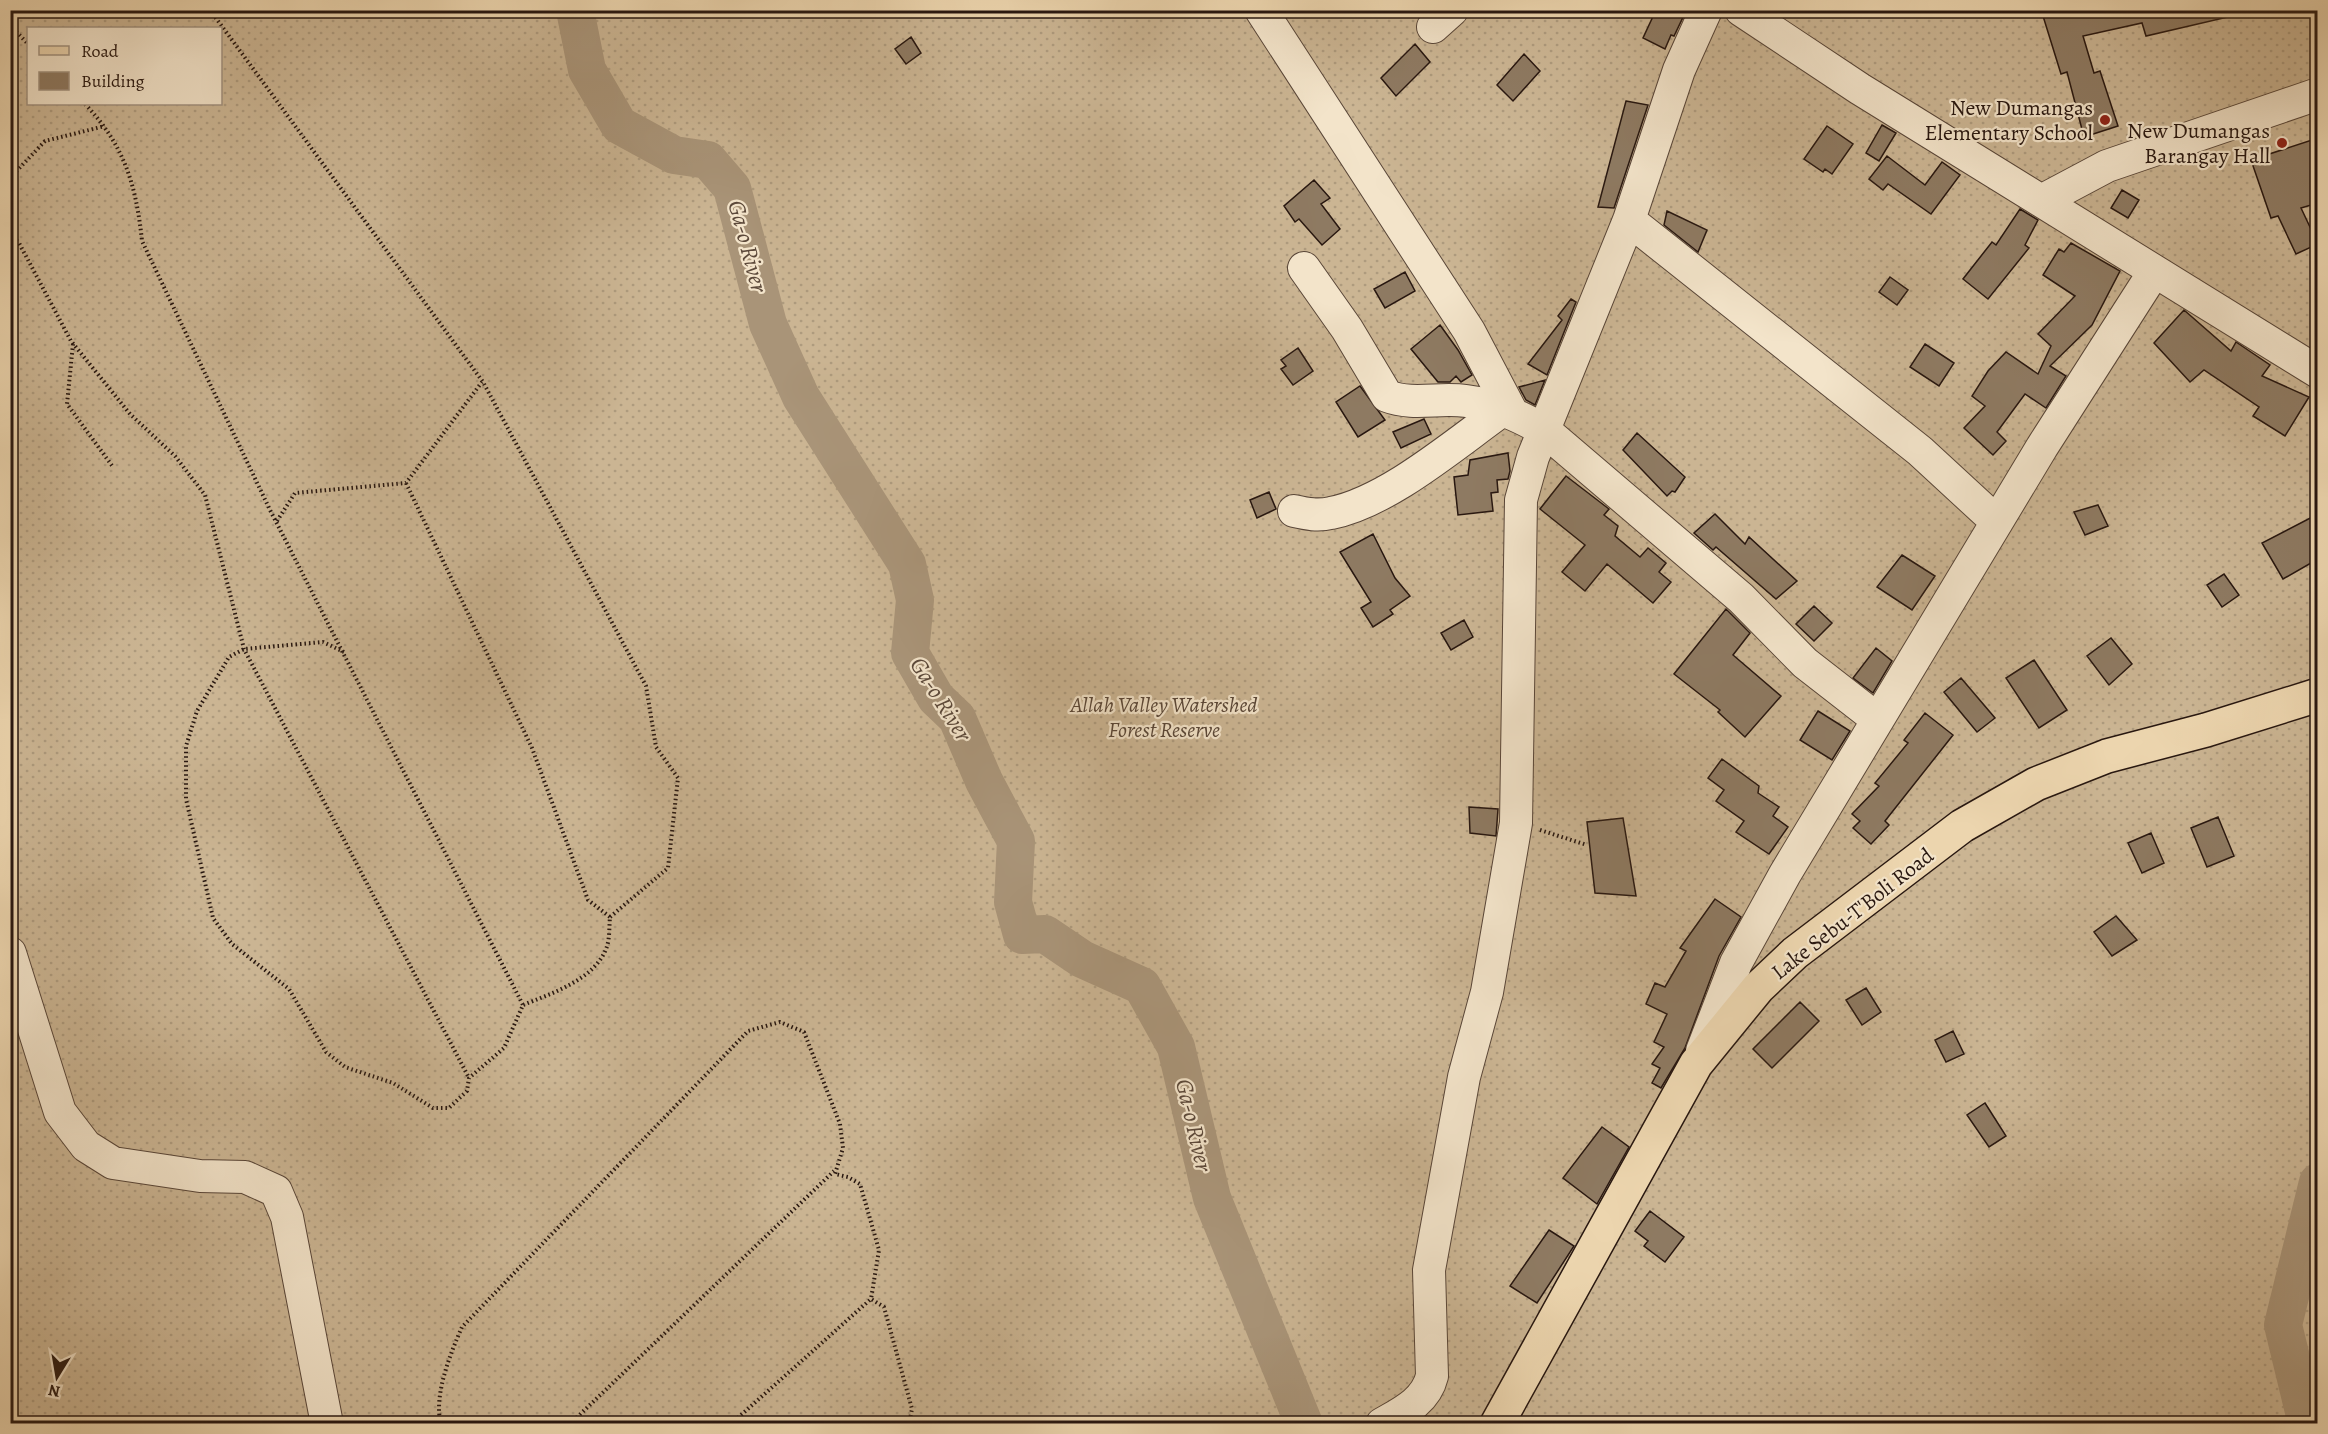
<svg xmlns="http://www.w3.org/2000/svg" width="2328" height="1434" viewBox="0 0 2328 1434" font-family="Alegreya,serif">
<style>
.grass{fill:url(#grass-dots);stroke:#7a6652;stroke-width:1.5;fill-rule:evenodd}
.lines{fill:none;stroke-linecap:round;stroke-linejoin:round}
.river{stroke:#a99478;stroke-width:38}
.building{fill:#8e7a62;stroke:#281710;stroke-width:1.5}
.minor-casing{stroke:#594638;stroke-width:34}
.major-casing{stroke:#281710;stroke-width:36}
.path{stroke:#281710;stroke-width:4;stroke-dasharray:1.5 3;stroke-linecap:butt}
.minor{stroke:#f3e4ca;stroke-width:32}
.major{stroke:#ecd5ae;stroke-width:33}
.poi-dot{fill:#8f2418;stroke:#f3e4ca;stroke-width:2}
.labels{text-anchor:middle;stroke-width:4.5;stroke-linejoin:round;paint-order:stroke}
.poi-label{font-size:22px;fill:#281710;stroke:#f3e4ca;text-anchor:end}
.park-label{font-size:22px;font-style:italic;fill:#594637;stroke:#f3e4ca}
.street-label{font-size:22px;fill:#281710;stroke:#f3e4ca}
.water-label{font-size:24px;font-style:italic;fill:#5c493a;stroke:#f3e4ca}
</style>
<defs>
<pattern id="grass-dots" width="8" height="8" patternUnits="userSpaceOnUse" patternTransform="scale(1.5)"><rect width="8" height="8" fill="#cbb593"/><path d="M2 2h.1M6 6h.1" fill="none" stroke="#ae9b7e" stroke-width="1.8" stroke-linecap="round"/></pattern>
</defs>
<rect width="100%" height="100%" fill="#ecd5ae"/>
<filter id="stains"><feTurbulence type="fractalNoise" baseFrequency=".00333" numOctaves="4"/><feColorMatrix values="0 0 0 0 .2 0 0 0 0 .09 0 0 0 0 .02 0 0 0 .5 -.17"/></filter>
<radialGradient id="worn" r=".72"><stop offset=".6" stop-color="#630" stop-opacity="0"/><stop offset="1" stop-color="#630" stop-opacity=".3"/></radialGradient>
<path class="grass" d="M 11,11 L 2317,11 L 2317,1423 L 11,1423 ZM 28,28 L 220,28 L 220,104 L 28,104 Z"/>
<g class="lines">
<path class="river" d="M 575,10 L 587,70 L 619,125 L 674,155 L 708,160 L 732,188 L 768,324 L 801,397 L 907,564 L 915,600 L 910,653 L 936,698 L 957,718 L 984,781 L 1016,841 L 1013,902 L 1022,935 L 1045,934 L 1082,959 L 1142,986 L 1176,1047 L 1212,1198 L 1304,1424
M 2307,1424 L 2283,1325 L 2318,1182"/>
</g>
<path class="building" d="M 1656,10 L 1679,10 L 1685,13 L 1674,36 L 1671,35 L 1665,49 L 1643,38 Z
M 2066,10 L 2227,10 L 2228,17 L 2146,36 L 2142,23 L 2083,36 L 2094,73 L 2100,71 L 2118,126 L 2084,137 L 2067,72 L 2061,74 L 2043,16 Z
M 911,37 L 921,53 L 906,64 L 895,49 Z
M 1415,44 L 1430,62 L 1396,96 L 1381,78 Z
M 1524,54 L 1540,71 L 1513,101 L 1497,85 Z
M 1626,101 L 1648,105 L 1614,208 L 1598,207 Z
M 1882,125 L 1896,133 L 1879,161 L 1866,153 Z
M 1827,126 L 1853,144 L 1832,174 L 1825,169 L 1823,172 L 1804,159 Z
M 2318,138 L 2318,203 L 2301,208 L 2318,244 L 2296,254 L 2278,216 L 2271,218 L 2251,160 Z
M 1887,156 L 1925,185 L 1942,162 L 1960,175 L 1931,214 L 1888,184 L 1883,190 L 1869,179 Z
M 1314,180 L 1330,198 L 1321,204 L 1340,229 L 1322,245 L 1299,219 L 1295,222 L 1284,206 Z
M 2122,190 L 2139,200 L 2128,218 L 2111,208 Z
M 2020,209 L 2038,220 L 2025,245 L 2029,248 L 1988,299 L 1963,279 L 1992,242 L 1996,245 Z
M 1667,211 L 1707,230 L 1698,252 L 1664,225 Z
M 2071,243 L 2120,271 L 2092,325 L 2050,366 L 2066,376 L 2046,408 L 2025,394 L 1997,432 L 2006,441 L 1993,455 L 1964,428 L 1985,406 L 1972,396 L 1988,371 L 2006,352 L 2038,374 L 2051,346 L 2038,334 L 2075,296 L 2043,275 L 2059,249 L 2064,252 Z
M 1405,272 L 1415,291 L 1385,308 L 1374,289 Z
M 1890,277 L 1908,290 L 1897,305 L 1879,292 Z
M 1571,299 L 1576,302 L 1547,375 L 1528,364 L 1562,320 L 1558,316 Z
M 2184,310 L 2231,351 L 2236,342 L 2270,365 L 2262,376 L 2309,397 L 2285,436 L 2253,416 L 2259,407 L 2204,370 L 2190,382 L 2154,343 Z
M 1440,325 L 1458,350 L 1472,375 L 1461,382 L 1456,376 L 1450,382 L 1438,382 L 1411,349 Z
M 1925,344 L 1954,363 L 1939,386 L 1910,367 Z
M 1298,348 L 1313,371 L 1293,385 L 1281,369 L 1286,366 L 1281,360 Z
M 1545,380 L 1535,405 L 1526,400 L 1519,387 Z
M 1360,386 L 1385,420 L 1358,437 L 1336,402 Z
M 1424,419 L 1431,434 L 1401,448 L 1393,432 Z
M 1637,433 L 1685,477 L 1675,492 L 1672,491 L 1667,496 L 1623,450 Z
M 1508,453 L 1510,471 L 1508,479 L 1497,480 L 1498,492 L 1491,493 L 1493,511 L 1458,515 L 1454,477 L 1468,475 L 1470,460 Z
M 1566,476 L 1609,509 L 1604,515 L 1618,526 L 1615,536 L 1640,557 L 1648,548 L 1666,563 L 1659,572 L 1671,582 L 1653,603 L 1607,564 L 1585,591 L 1562,572 L 1585,545 L 1540,509 Z
M 1269,492 L 1276,509 L 1257,518 L 1250,500 Z
M 2098,505 L 2108,526 L 2085,535 L 2074,512 Z
M 1715,514 L 1745,544 L 1749,537 L 1797,581 L 1776,599 L 1716,547 L 1713,550 L 1694,533 Z
M 2318,514 L 2318,559 L 2283,579 L 2262,543 Z
M 1373,534 L 1395,578 L 1410,596 L 1390,610 L 1393,614 L 1373,627 L 1361,608 L 1371,602 L 1340,552 Z
M 1902,555 L 1935,576 L 1912,610 L 1877,587 Z
M 2224,574 L 2239,595 L 2222,607 L 2207,585 Z
M 1814,606 L 1832,623 L 1814,641 L 1796,624 Z
M 1726,609 L 1750,633 L 1733,655 L 1781,696 L 1745,737 L 1718,712 L 1720,710 L 1674,674 Z
M 1464,620 L 1473,637 L 1451,650 L 1441,633 Z
M 2111,638 L 2132,664 L 2109,685 L 2087,656 Z
M 1876,648 L 1892,661 L 1873,693 L 1853,678 Z
M 2034,660 L 2067,710 L 2039,728 L 2006,678 Z
M 1961,678 L 1995,718 L 1977,732 L 1944,692 Z
M 1818,711 L 1850,731 L 1832,760 L 1800,740 Z
M 1925,713 L 1953,735 L 1885,821 L 1889,825 L 1871,844 L 1853,828 L 1860,821 L 1852,814 L 1879,786 L 1875,783 L 1908,743 L 1904,740 Z
M 1722,759 L 1759,786 L 1758,793 L 1779,807 L 1773,816 L 1788,827 L 1769,854 L 1736,832 L 1744,821 L 1716,801 L 1724,790 L 1708,778 Z
M 1469,807 L 1498,809 L 1496,836 L 1470,833 Z
M 2218,817 L 2234,856 L 2207,867 L 2191,828 Z
M 1623,818 L 1636,896 L 1595,893 L 1587,822 Z
M 2151,833 L 2164,863 L 2142,873 L 2128,843 Z
M 1715,899 L 1741,917 L 1719,956 L 1685,1048 L 1661,1088 L 1652,1083 L 1660,1068 L 1652,1064 L 1664,1047 L 1654,1042 L 1667,1014 L 1646,1004 L 1655,983 L 1665,987 L 1686,951 L 1680,948 Z
M 2116,916 L 2137,940 L 2112,956 L 2094,932 Z
M 1866,988 L 1881,1012 L 1862,1025 L 1846,1000 Z
M 1800,1002 L 1819,1021 L 1772,1068 L 1753,1049 Z
M 1953,1031 L 1964,1054 L 1946,1062 L 1935,1040 Z
M 1985,1103 L 2006,1136 L 1989,1147 L 1967,1115 Z
M 1602,1127 L 1629,1147 L 1597,1204 L 1563,1178 Z
M 1650,1211 L 1684,1237 L 1665,1262 L 1644,1246 L 1648,1241 L 1635,1231 Z
M 1549,1230 L 1574,1246 L 1537,1303 L 1510,1286 Z"/>
<g class="lines">
<g class="minor-casing">
<path id="minor" d="M 1261,10 L 1469,331 L 1511,411
M 1741,10 L 1860,89 L 2318,372
M 1433,27 L 1452,10
M 2043,200 L 2107,166 L 2318,94
M 1629,220 L 1920,451 L 1997,522
M 1304,268 L 1347,329 L 1387,396 C 1413,406 1440,397 1466,401 C 1496,405 1519,416 1544,430 L 1741,598 L 1805,663 L 1877,719
M 1294,511 C 1307,514 1318,516 1331,513 C 1388,502 1456,443 1504,409
M 10,953 L 60,1112 L 86,1146 L 113,1163 L 200,1176 L 245,1177 L 276,1191 L 287,1217 L 327,1424
M 1702,1051 L 1736,963 L 1785,874 L 2042,447 L 2154,272
M 1382,1424 C 1403,1412 1426,1401 1432,1376 L 1429,1270 L 1464,1077 L 1487,992 L 1516,823 L 1521,500 L 1533,457 L 1629,220 L 1679,70 L 1706,10"/>
</g>
<g class="major-casing">
<path id="major" d="M 1497,1424 L 1696,1064 L 1758,988 L 1795,953 L 1962,826 L 2036,784 L 2107,756 L 2206,730 L 2318,695"/>
</g>
<path class="path" d="M 210,10 L 483,382 L 646,686 L 656,747 L 678,778 L 668,868 L 610,917 C 609,927 610,940 606,949 C 594,980 550,994 523,1005 L 504,1048 L 469,1078 L 467,1091 L 449,1108 L 433,1108 L 393,1083 L 345,1067 L 326,1052 L 289,989 L 232,944 L 213,918 L 186,799 L 186,746 L 197,711 L 229,657 L 244,649 L 323,642 L 344,652
M 10,25 L 28,44
M 85,104 C 124,145 136,184 142,241 L 270,510 L 523,1005
M 10,178 L 45,141 L 105,126
M 10,234 L 19,243 L 71,341 L 130,414 L 175,456 L 205,495 L 244,649 L 469,1078
M 73,344 L 67,404 L 113,467
M 406,483 L 532,748 L 588,900 L 610,917
M 277,521 L 295,493 L 406,483 L 482,382
M 1540,830 L 1587,845
M 441,1424 C 433,1396 451,1352 462,1327 L 748,1031 L 780,1022 L 804,1032 L 840,1124 L 843,1148 L 835,1174 L 848,1177 L 860,1184 L 879,1250 L 871,1299 L 884,1307 L 912,1409 L 909,1424
M 570,1424 L 834,1171
M 731,1424 L 871,1299"/>
<use href="#minor" class="minor"/>
<use href="#major" class="major"/>
</g>
<g class="poi-dot">
<circle cx="2105" cy="120" r="6"/>
<circle cx="2282" cy="143" r="6"/>
</g>
<g class="labels">
<g class="poi-label">
<text x="2093" y="115">New Dumangas<tspan x="2093" dy="25">Elementary School</tspan></text>
<text x="2270" y="138">New Dumangas<tspan x="2270" dy="25">Barangay Hall</tspan></text>
</g>
<g class="park-label">
<text x="1164" y="712">Allah Valley Watershed<tspan x="1164" dy="25">Forest Reserve</tspan></text>
</g>
<g class="street-label">
<text transform="translate(1852 913) rotate(-38)" y="8">Lake Sebu-T'Boli Road</text>
</g>
<g class="water-label">
<text transform="translate(748 246) rotate(75)" y="8">Ga-o River</text>
<text transform="translate(941 699) rotate(58)" y="8">Ga-o River</text>
<text transform="translate(1194 1125) rotate(77)" y="8">Ga-o River</text>
</g>
</g>
<rect width="2328" height="1434" fill="none" stroke="#ecd5ae" stroke-width="36"/>
<rect x="12" y="12" width="2304" height="1410" fill="none" stroke="#281710" stroke-width="3"/>
<rect x="18" y="18" width="2292" height="1398" fill="none" stroke="#281710" stroke-width="1.5"/>
<rect x="27" y="27" width="195" height="78" fill="#f3e4ca" stroke="#a29280" stroke-width="1.5"/>
<rect x="39" y="46" width="30" height="9" fill="#ecd5ae" stroke="#a29280" stroke-width="1.5"/>
<text x="81" y="57" font-size="18" fill="#281710">Road</text>
<rect x="39" y="72" width="30" height="18" fill="#8e7a62" stroke="#a29280" stroke-width="1.5"/>
<text x="81" y="87" font-size="18" fill="#281710">Building</text>
<g transform="translate(57 1377) rotate(191)" stroke="#f3e4ca" stroke-width="4.5" paint-order="stroke">
<path d="M0-4.5L10 22L0 15L-10 22Z" fill="#281710"/>
<text y="-9" font-size="16" font-weight="bold" text-anchor="middle" fill="#281710">N</text>
</g>
<rect width="100%" height="100%" filter="url(#stains)"/>
<rect width="100%" height="100%" fill="url(#worn)"/>
</svg>
